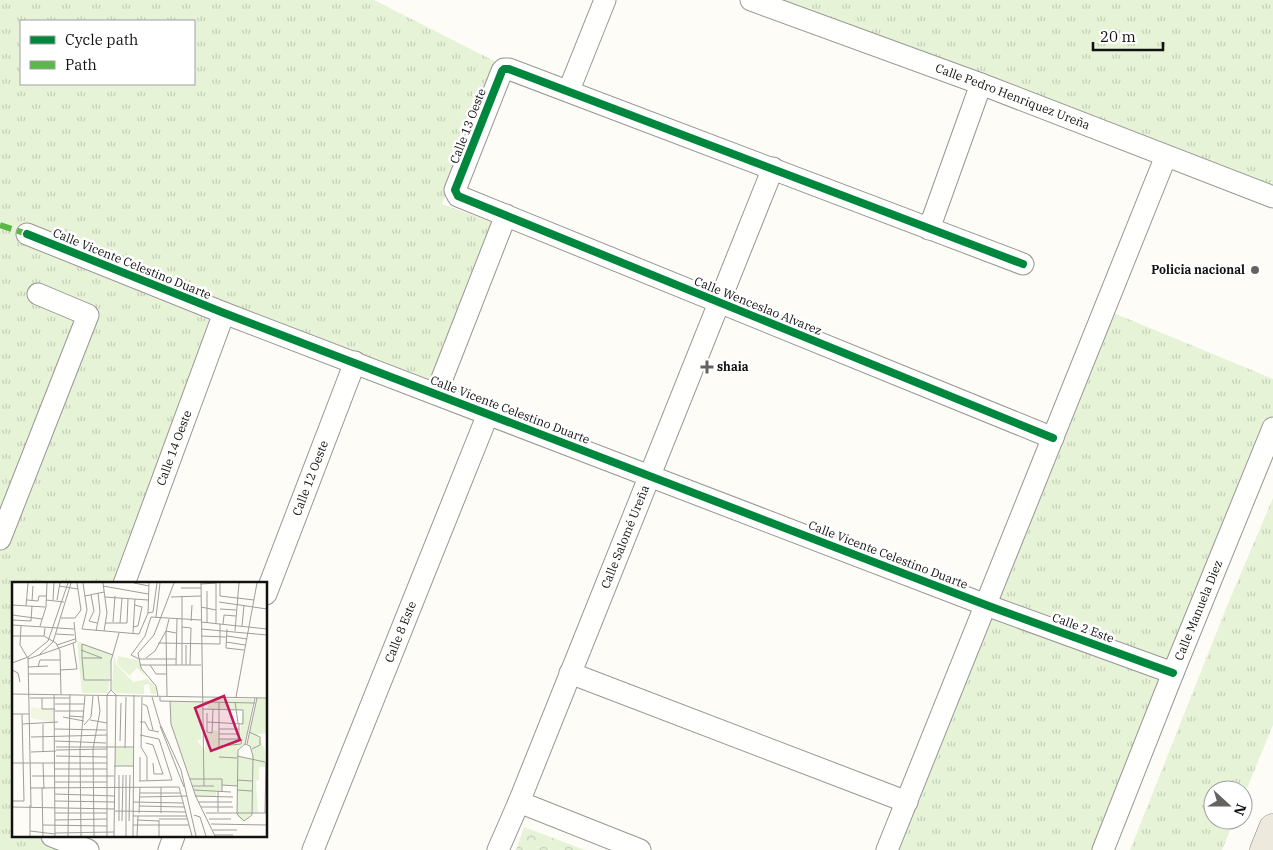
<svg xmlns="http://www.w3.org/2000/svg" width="1273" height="850" viewBox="0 0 1273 850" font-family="'IBM Plex Serif',serif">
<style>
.grass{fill:url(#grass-tufts);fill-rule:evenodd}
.park{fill:url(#park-crowns)}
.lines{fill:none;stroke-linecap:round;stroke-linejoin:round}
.minor-casing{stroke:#979795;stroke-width:23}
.primary-casing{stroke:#858482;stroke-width:29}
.minor{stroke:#fffffe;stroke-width:21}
.primary{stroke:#ede9dc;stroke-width:28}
.quiet{stroke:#58b947;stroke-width:6;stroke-dasharray:12 6;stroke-linecap:butt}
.cycleway-casing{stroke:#fff;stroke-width:11}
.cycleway{stroke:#00873e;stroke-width:8}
.poi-dot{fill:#646362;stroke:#fff;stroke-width:2}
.labels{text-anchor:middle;stroke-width:5;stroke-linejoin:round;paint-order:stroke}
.street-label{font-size:12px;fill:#111;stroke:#fff}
.poi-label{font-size:12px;font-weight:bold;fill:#111;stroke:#fff;text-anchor:end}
.inset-road{fill:none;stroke:#9f9e9b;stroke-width:1}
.view{fill:#c2185b;fill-opacity:0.15;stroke:#c2185b;stroke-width:2.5}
.inset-edge{fill:none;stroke:#111;stroke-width:2.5}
</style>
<defs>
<pattern id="grass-tufts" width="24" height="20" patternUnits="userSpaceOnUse" patternTransform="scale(1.25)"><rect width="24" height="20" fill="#e7f3d7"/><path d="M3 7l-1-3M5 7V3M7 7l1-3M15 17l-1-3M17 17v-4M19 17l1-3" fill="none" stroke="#c5cfb8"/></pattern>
<pattern id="park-crowns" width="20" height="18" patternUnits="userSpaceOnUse" patternTransform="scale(1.25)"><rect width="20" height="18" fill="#e7f3d7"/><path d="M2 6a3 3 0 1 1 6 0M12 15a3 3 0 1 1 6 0" fill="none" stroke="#c5cfb8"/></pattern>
</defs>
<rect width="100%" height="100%" fill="#fdfcf7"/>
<path class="grass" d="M 0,0 L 374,0 L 500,64 L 442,204 L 508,228 L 436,394 L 224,313 L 124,584 L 14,584 L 14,836 L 52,836 L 88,850 L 0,850 ZM 21,21 L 194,21 L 194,84 L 21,84 Z
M 760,0 L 1273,0 L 1273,196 Z
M 1104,309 L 1273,379 L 1273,430 L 1106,850 L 891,850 Z
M 1273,498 L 1273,725 L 1243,798 L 1243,790 L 1213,790 L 1213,820 L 1234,820 L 1222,850 L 1130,850 L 1227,606 Z"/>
<path class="park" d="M 524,827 L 585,850 L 516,850 Z"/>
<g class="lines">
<g class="minor-casing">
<g id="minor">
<path id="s1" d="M 751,0 L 981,84 L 1273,197"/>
<path d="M 569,90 L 605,0"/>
<path d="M 929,229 L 981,84"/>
<path d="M 27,234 L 224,313 L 986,605 L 1173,673"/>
<path d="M 1023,264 L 509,69 L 504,69 L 502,71 L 455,190 L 458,196 L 1053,438"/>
<path d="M 436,394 L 506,215"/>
<path d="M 0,539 L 88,315 L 38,294"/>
<path id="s2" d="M 124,584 L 224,313"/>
<path id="s3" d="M 266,594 L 355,362"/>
<path d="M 570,673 L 907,802"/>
<path d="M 519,802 L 640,850"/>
<path d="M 52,836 L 88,850"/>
<path d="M 169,850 L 174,836"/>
<path id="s4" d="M 313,850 L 488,414"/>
<path id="s5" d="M 498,850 L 519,802 L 773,168"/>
<path d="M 887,850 L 1166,156"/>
<path id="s6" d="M 1103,850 L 1173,673 L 1273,428"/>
</g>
</g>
<g class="primary-casing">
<path id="primary" d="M 1264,850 L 1273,828"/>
</g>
<use href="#minor" class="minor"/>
<use href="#primary" class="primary"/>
<path class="quiet" d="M 0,225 L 27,234"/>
<g class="cycleway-casing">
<path id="cycleway" d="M 27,234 L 224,313 L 986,605 L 1173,673
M 1023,264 L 509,69 L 504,69 L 502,71 L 455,190 L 458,196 L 1053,438"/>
</g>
<use href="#cycleway" class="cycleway"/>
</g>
<g class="poi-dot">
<circle cx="1255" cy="270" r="5"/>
<path d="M704.5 359.5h5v5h5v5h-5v5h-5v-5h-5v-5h5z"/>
</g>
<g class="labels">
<g class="street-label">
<text dy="4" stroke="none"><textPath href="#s1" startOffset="279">Calle Pedro Henriquez Ureña</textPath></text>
<text transform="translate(468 126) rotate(-69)" y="4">Calle 13 Oeste</text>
<text transform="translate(132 264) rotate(22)" y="4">Calle Vicente Celestino Duarte</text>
<text transform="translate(758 306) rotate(22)" y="4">Calle Wenceslao Alvarez</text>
<text transform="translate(510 410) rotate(21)" y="4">Calle Vicente Celestino Duarte</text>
<text dy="4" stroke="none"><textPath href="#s2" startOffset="145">Calle 14 Oeste</textPath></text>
<text dy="4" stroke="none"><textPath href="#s3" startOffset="124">Calle 12 Oeste</textPath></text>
<text dy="4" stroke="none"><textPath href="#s5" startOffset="338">Calle Salomé Ureña</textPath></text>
<text transform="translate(888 555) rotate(21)" y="4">Calle Vicente Celestino Duarte</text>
<text dy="4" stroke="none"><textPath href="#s6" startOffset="258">Calle Manuela Diez</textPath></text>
<text transform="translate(1083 628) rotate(20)" y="4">Calle 2 Este</text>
<text dy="4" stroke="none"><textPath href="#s4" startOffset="235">Calle 8 Este</textPath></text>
</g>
<g class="poi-label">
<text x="1245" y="274">Policia nacional</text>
<text x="717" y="371" text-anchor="start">shaia</text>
</g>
</g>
<g transform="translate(12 582)">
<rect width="255" height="255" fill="#fdfcf7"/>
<path d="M 65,59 L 100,72 L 96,111 L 70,111 ZM 102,72 L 104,82 L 121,100 L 136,97 L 144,106 L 144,112 L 139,112 L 137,102 L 132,103 L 132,112 L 104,111 L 100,107 ZM 106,74 L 126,78 L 134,95 L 125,86 L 118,93 L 121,97 L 105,82 ZM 245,116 L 255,116 L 255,151 L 245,152 L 253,168 L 253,185 L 247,185 L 247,198 L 244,199 L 246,231 L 240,231 L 232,239 L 225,235 L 225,204 L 210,203 L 210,210 L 204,210 L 204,215 L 184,215 L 159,142 L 158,119 L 190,120 L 189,157 L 185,159 L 193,168 L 195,151 L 201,148 L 207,149 L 207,157 L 227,157 L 231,128 L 196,127 L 196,120 L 191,117 L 241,117 L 233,162 L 226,166 L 225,174 L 240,177 L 240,167 L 235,161 Z" fill="#e7f3d7"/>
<path d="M 103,166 L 121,166 L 121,184 L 103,184 Z" fill="#e7f3d7"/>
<path d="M 19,125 L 42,128 L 42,141 L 19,136 Z" fill="#f0f6e1"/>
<path class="inset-road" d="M 71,1 L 75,28 L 70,47 L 127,52 L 136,31 L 137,1M 91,1 L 95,31 L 92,49M 122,1 L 137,4M 189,1 L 192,204M 208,1 L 208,14 L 242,18M 189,2 L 204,1 L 204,41M 47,4 L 66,7M 91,4 L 136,12M 169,6 L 189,6M 79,13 L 82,29 L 77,39 L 85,41M 73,14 L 92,10M 93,15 L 136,18M 159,15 L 189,14M 15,18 L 26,19 L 27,14 L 35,14M 34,18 L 52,20M 41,18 L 42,1M 45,18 L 48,1M 20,19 L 21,4M 207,20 L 255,27M 0,23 L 33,25M 14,24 L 16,1M 189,25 L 204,28M 208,27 L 224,28M 136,31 L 141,30 L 145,1M 0,33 L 30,37M 144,35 L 148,1M 49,36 L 63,36 L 69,28 L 65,1M 0,38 L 19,39 L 20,24M 179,39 L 180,23M 101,40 L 103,14M 189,40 L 255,47M 93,41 L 115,41 L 116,17M 108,41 L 110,16M 195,41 L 195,9M 211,42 L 212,33 L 224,34M 0,43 L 62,47M 9,44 L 8,63 L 15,75M 28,44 L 34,25 L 35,1M 230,44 L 232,23M 121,45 L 126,44 L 130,25 L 123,23M 170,45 L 179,46 L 178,83M 33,46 L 32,54 L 44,61 L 48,69 L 49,112M 189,47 L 255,53M 215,47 L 214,66 L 232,68M 84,49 L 88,30 L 86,11M 223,49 L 227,1M 121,51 L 123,17M 44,52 L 62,53M 0,54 L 32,54M 189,54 L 214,55M 215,54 L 235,57M 214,60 L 233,63M 61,61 L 65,87M 146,61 L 208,62 L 208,42M 45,63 L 63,57M 69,68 L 90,76 L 70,76 L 72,98 L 99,98M 27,73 L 41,60 L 59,1M 16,75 L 19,225M 70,76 L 70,62 L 101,73M 134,76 L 143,69 L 154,49 L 164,51M 16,77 L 64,60 L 62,40M 164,77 L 127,77 L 119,73 L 133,54 L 139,35 L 189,38M 0,81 L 16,75 L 36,59 L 56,1M 128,83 L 189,83M 138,83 L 144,92 L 154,92M 164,83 L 165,37M 170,83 L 170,14M 174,83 L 174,63M 16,85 L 36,84M 26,85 L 28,78 L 48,78M 0,88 L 6,91 L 8,100M 48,88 L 65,87M 17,92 L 48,92M 99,108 L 104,113 L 102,254M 0,112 L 255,116M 42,113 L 43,254M 146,114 L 144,104 L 129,86 L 126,71 L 142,53 L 162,1M 155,114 L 154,49 L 157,37M 130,115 L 129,165 L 135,175 L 135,198M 140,115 L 148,142 L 169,188 L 184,254M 148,115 L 148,119 L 243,121M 224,115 L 245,1M 18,116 L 58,116M 30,116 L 30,127 L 43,127M 158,119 L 159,142 L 184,215 L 203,254M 207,120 L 207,165M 223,120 L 226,141M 43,122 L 72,122M 131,122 L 135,124 L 141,148M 190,127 L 231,128 L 231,142M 43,129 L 72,129M 195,131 L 195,150 L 200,151 L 201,127M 0,132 L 17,132M 57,134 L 72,135M 51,135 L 72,139M 78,138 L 95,141M 128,140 L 133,140 L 137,148 L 147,150M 195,140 L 231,142M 10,142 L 46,140M 31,142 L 31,169M 72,143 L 79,135 L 81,114M 148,144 L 172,205M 43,147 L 94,148M 207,147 L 227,147M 237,150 L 248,155 L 248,163 L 240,167M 207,152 L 227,152M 19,155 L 95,153M 207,157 L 227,157 L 227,141M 43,159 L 94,161M 108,159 L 109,121M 134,161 L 141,163 L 151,192 L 142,192 L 141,181M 233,162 L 243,116M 235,162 L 245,116M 209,164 L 229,162 L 230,157M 44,165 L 122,165M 113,166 L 114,115M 44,168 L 95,167M 19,170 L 44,169M 44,174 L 95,175M 225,174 L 253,180M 128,175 L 128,199M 207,175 L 225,176M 0,181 L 95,181M 31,181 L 32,207M 102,184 L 121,184M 43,187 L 95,187M 20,194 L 102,194M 178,197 L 210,197 L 210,210M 225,198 L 240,199M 127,199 L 160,198 L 147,157 L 128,153M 43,200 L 95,200M 210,203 L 225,204M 180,204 L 202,204M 149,205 L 149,231M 18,206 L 167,205 L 180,254M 30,206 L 31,254M 182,208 L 219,210M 225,208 L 240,209M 128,211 L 168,211M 43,212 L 103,214M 183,214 L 221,215M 128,215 L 175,214M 0,219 L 12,219 L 10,132M 43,219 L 103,220M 121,220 L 171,221M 186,220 L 220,220M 18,223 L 18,254M 127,224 L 172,225M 0,225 L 103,227M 189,225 L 221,225M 103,229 L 174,230M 206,230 L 206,209M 43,231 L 95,231M 127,231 L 128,205M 194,231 L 255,231M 253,231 L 254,180M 182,233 L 188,235 L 194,254M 121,234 L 175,234M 147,237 L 175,237M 197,237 L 219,237M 43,238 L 95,237M 125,238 L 147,239M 147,238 L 147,254M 107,239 L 107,193M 110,239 L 111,193M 117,239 L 118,193M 232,239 L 240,233 L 241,174 L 238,164 L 233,162M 232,239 L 225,232 L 226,168 L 233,162M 199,242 L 255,243M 31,243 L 95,244M 121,243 L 177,243M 201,248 L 225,248M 18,249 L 43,252M 43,251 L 102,250M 203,253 L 221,253M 56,254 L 58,112M 69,254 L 68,168 L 73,114M 82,254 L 81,167 L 88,129 L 86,114M 95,254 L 95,113 L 99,108 L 99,79 L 107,51M 114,254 L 114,193M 121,254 L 122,113M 125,254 L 126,234"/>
<path class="view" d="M 212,114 L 228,158 L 199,169 L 183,126 Z"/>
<rect width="255" height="255" class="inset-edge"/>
</g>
<rect x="20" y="20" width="175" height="65" fill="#ffffff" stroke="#a0a0a0"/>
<rect x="30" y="36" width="25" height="8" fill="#00873e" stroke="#a0a0a0"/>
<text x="65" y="45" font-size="15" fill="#111111">Cycle path</text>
<rect x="30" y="61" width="25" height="8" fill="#58b947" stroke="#a0a0a0"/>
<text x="65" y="70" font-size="15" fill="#111111">Path</text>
<g transform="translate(1228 805) rotate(111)"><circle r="24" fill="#ffffff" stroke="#a0a0a0"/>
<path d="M0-4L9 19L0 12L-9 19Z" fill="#646362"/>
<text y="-8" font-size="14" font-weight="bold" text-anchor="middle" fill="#111111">N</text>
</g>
<path d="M1093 42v8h70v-8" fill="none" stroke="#111111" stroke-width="2.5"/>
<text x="1100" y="42" font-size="15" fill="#111111" stroke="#ffffff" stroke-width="4" paint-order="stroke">20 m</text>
</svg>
